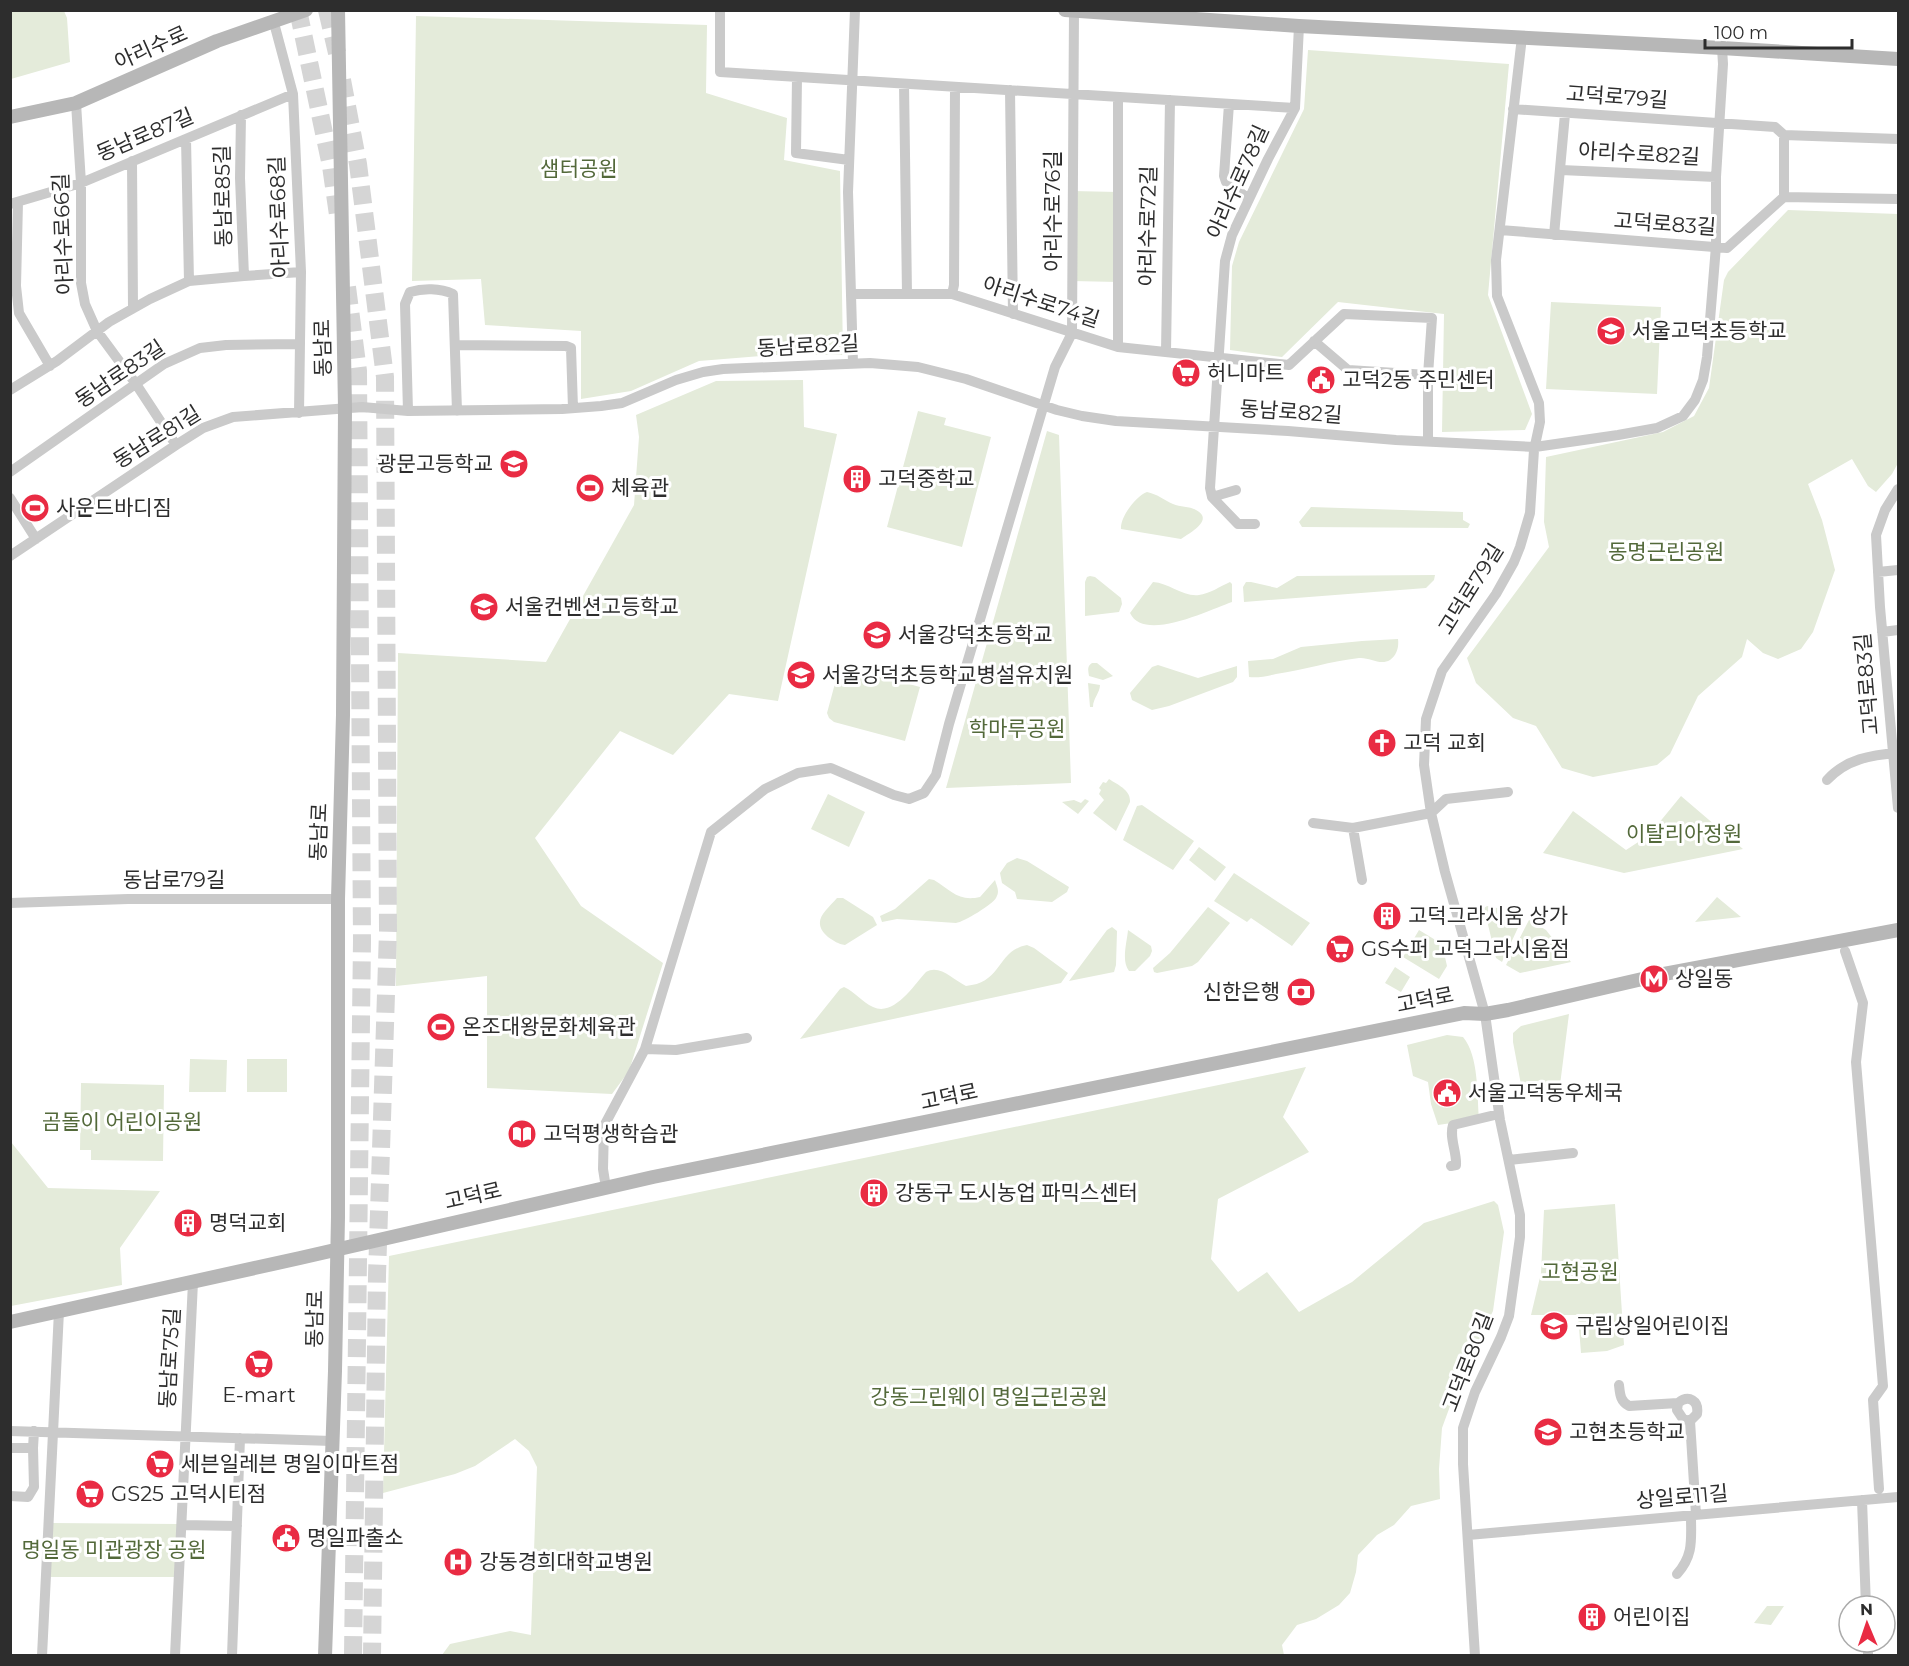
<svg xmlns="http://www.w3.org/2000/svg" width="1909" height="1666" viewBox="0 0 1909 1666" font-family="Montserrat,'Noto Sans KR',sans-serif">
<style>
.green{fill:#e4ebda}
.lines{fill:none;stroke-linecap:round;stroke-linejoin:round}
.highway-tunnel{stroke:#d5d5d5;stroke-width:18;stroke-dasharray:18 9;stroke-linecap:butt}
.street{stroke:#cacaca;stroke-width:10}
.secondary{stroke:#b7b7b7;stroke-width:14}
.labels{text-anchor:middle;stroke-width:6;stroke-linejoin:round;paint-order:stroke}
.street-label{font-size:21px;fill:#2d2d2d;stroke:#fff}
.park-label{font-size:21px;fill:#53693a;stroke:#fff}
.poi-label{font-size:21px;fill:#2d2d2d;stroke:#fff;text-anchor:start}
</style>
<rect width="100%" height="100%" fill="#fff"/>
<path class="green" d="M 11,10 L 64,11 L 67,18 L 70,62 L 11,79 Z
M 416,16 L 707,25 L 706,93 L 787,118 L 784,160 L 840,171 L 843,355 L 772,355 L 699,361 L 631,391 L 581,399 L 581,331 L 485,325 L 481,279 L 412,281 Z
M 1308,50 L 1509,64 L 1488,295 L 1532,414 L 1525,430 L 1442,432 L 1444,314 L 1338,302 L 1282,357 L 1230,350 L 1232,266 L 1239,242 L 1304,109 Z
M 1072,191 L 1118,192 L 1118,282 L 1072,281 Z
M 1788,210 L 1898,214 L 1898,463 L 1892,474 L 1876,492 L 1868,486 L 1852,459 L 1808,484 L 1822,520 L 1835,570 L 1813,632 L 1801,649 L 1778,659 L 1763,653 L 1747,639 L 1742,657 L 1698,696 L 1670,754 L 1657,765 L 1593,777 L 1562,768 L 1536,726 L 1513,718 L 1476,683 L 1467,658 L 1549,547 L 1544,522 L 1546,457 L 1663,432 L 1694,416 L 1709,388 L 1724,280 L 1728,272 Z
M 1551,302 L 1661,307 L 1657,394 L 1546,389 Z
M 803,380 L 804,427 L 837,434 L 778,701 L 729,694 L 673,755 L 620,731 L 535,838 L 581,906 L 663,963 L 629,1071 L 612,1094 L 487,1088 L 487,976 L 396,986 L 398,653 L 546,662 L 634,505 L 639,437 L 636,415 L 716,381 Z
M 918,411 L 946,418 L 944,425 L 991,437 L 962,547 L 887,527 Z
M 1047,431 L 1059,435 L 1071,783 L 946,788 Z
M 1147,492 C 1157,494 1164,500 1173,504 C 1180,507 1189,506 1196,510 C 1215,520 1189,533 1181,539 L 1121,529 C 1120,517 1136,496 1147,492 Z
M 1311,507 L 1463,512 L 1463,520 L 1470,524 L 1468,528 L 1302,527 L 1299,522 Z
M 1435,575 L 1434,580 L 1426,588 L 1244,602 L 1243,587 L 1246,582 L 1251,582 L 1277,588 L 1297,576 Z
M 1090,576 L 1095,577 L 1121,598 L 1122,604 L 1119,612 L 1085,616 L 1085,582 L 1087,577 Z
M 1153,582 C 1169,583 1183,597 1199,595 C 1209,594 1221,586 1230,582 L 1232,584 L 1232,602 C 1211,609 1144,643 1130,613 Z
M 1398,639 C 1399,647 1397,655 1390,660 C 1380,666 1370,657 1359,658 C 1331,661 1304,670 1276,674 C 1267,676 1258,678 1249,677 L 1248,661 L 1273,659 L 1301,647 L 1362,641 Z
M 1092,663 L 1097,663 L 1113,676 L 1103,680 L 1089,676 C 1088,670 1087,666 1092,663 Z
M 840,665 L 920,687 L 905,741 L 834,722 L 829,718 L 827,713 Z
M 1158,665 L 1198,678 L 1237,666 L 1237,677 L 1233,682 L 1169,706 L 1152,710 L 1132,700 L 1130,693 L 1152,667 Z
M 1088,683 L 1100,685 C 1100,693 1093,698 1093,707 L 1090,707 Z
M 1109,779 C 1118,785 1131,790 1130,802 L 1116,831 L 1093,813 L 1104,800 L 1099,794 L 1101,790 L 1099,788 L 1103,782 L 1106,783 Z
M 828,794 L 865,812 L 849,847 L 811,829 Z
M 1681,796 L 1743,849 L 1624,873 L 1543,853 L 1573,811 L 1626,850 L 1649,835 Z
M 1085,799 L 1089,801 L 1078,814 L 1062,802 L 1074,800 L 1081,803 Z
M 1142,805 L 1194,841 L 1173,870 L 1123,840 L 1137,806 Z
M 1199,847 L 1226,867 L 1215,881 L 1189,860 Z
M 1017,858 L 1027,861 L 1069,887 L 1067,892 L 1052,902 L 1017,899 L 1015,892 L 1002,883 L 1000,873 L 1007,863 Z
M 1234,873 L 1310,923 L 1292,946 L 1251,918 L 1247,922 L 1214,901 Z
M 929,879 L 934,880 C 951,890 958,902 980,897 L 995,880 C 997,887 1000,891 996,898 C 993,904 964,922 956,923 L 897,919 L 882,922 L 880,916 L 895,909 Z
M 1717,897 L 1741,917 L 1695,922 Z
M 837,898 L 843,898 L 873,917 L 877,925 L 845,945 C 838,944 834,941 828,937 C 810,921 826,911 837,898 Z
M 1487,906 L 1513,911 L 1523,917 L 1502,962 L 1496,958 L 1484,908 Z
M 1208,907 L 1230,923 L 1198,962 L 1192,966 L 1157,973 L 1154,972 L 1153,968 L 1170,953 Z
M 1529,920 L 1546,930 L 1571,962 L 1520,973 L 1506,965 Z
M 1112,927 L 1117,931 L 1116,965 L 1114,972 L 1069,981 L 1107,930 Z
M 1128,930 L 1151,946 L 1152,951 L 1150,956 L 1135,971 L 1129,971 C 1121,961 1127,942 1128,930 Z
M 1419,930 L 1442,944 L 1447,966 L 1439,979 L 1403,957 Z
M 1027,945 L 1034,948 L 1068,973 L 1061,983 L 800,1039 L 840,989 L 844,987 C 855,992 862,1002 873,1007 C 894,1017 914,985 926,972 C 940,964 953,980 966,986 C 1003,983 996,951 1027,945 Z
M 1395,967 L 1410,977 L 1401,992 L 1385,983 Z
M 1569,1014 L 1560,1085 L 1522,1090 L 1513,1042 L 1513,1033 L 1521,1026 Z
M 1447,1035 L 1463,1037 C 1479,1056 1477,1095 1479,1119 L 1438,1125 L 1431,1104 L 1428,1082 L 1413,1076 L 1407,1045 Z
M 190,1059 L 227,1060 L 226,1092 L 189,1092 Z
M 247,1059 L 287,1059 L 287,1092 L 247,1092 Z
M 1306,1067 L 1283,1117 L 1309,1152 L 1218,1199 L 1211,1259 L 1238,1292 L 1267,1272 L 1299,1312 L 1352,1282 L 1424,1223 L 1494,1201 L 1498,1205 L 1504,1232 L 1493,1311 L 1460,1379 L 1442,1428 L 1439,1469 L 1440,1499 L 1411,1506 L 1394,1525 L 1377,1535 L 1358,1555 L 1356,1572 L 1350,1593 L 1339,1605 L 1316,1619 L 1297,1625 L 1282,1645 L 1284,1655 L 442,1655 L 450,1644 L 510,1631 L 531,1635 L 537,1467 L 529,1451 L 515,1439 L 475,1466 L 455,1474 L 383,1493 L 389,1256 Z
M 81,1083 L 164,1085 L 163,1161 L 91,1160 L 91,1150 L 80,1150 Z
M 11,1142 L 48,1188 L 160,1191 L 120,1248 L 122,1285 L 11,1306 Z
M 1615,1204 L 1624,1345 L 1607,1351 L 1581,1353 L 1578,1315 L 1531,1315 L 1541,1273 L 1544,1210 Z
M 52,1523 L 178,1524 L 175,1577 L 49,1577 Z
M 1767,1606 L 1784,1606 L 1771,1625 L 1754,1623 Z"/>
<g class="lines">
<path class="highway-tunnel" d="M 298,10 L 331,166 L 338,215
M 327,10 L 337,53
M 342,80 L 358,164 L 385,377 L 388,931 L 377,1275 L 372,1656
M 347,287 L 358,371 L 362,941 L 353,1656"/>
<path class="street" d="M 720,10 L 720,72 L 1295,108
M 274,23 L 293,94 L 301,272 L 299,413
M 797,77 L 796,153 L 849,160
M 904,84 L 907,294
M 1010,90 L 1013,314
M 1118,97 L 1118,347
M 76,103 L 81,183 L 81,283 L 85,304 L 97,331 L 136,384 L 176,445
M 1229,104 L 1224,176 L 1226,182 L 1249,199
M 1513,109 L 1775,127 L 1784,135 L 1898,139
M 241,115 L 240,178 L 244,276
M 1784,135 L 1784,197
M 186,139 L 189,281
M 132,161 L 133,308
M 1561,170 L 1716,177
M 18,202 L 16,286 L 19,313 L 50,366
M 10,204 L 81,183 L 293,94
M 1500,230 L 1727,248 L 1784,197 L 1898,199
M 1554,235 L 1565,114
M 851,294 L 952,294 L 1118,347 L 1289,365 L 1344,314 L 1432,318 L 1428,375 L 1428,441
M 952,294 L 954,285 L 955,87
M 1314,341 L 1348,370 L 1428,375
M 455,345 L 566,346 L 571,348 L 573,408
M 1166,352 L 1170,100
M 853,363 L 848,192 L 855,10
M 10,390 L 57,361 L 109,322 L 150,299 L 189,281 L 244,276 L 301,272
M 408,411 L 405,304 L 410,292 C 423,288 440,288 453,294 L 457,411
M 10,472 L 164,364 L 200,348 L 226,345 L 300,344
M 1898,489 L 1885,510 L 1876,535 L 1880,607 L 1898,808
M 1212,497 L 1236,490
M 10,498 L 36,539
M 1255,524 L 1238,524 L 1212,497 L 1210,488 L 1225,261 L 1232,235 L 1268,159 L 1295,108 L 1299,26
M 10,556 L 176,445 L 203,428 L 233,417 L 362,407 L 408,411 L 562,409 L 601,406 L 622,403 L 676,380 L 703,372 L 723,369 L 870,363 L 918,367 L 966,379 L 1057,410 L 1082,416 L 1116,421 L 1288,431 L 1396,440 L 1535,447 L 1618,435 L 1657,428 L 1683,416 L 1695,400 L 1703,380 L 1707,357 L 1716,246 L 1716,177 L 1723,64 L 1722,48
M 1878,572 L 1898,570
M 1882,632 L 1898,630
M 1827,780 C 1846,759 1871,755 1898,753
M 1313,823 L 1353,828 L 1431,813 L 1446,799 L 1508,792
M 1353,828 L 1362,880
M 10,903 L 128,899 L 338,899
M 1845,951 L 1863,1003 L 1856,1062 L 1883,1386 L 1873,1400 L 1879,1489
M 645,1049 L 676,1050 L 747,1038
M 1509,1160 L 1573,1153
M 1451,1166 L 1456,1165 C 1457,1152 1449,1138 1453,1125 L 1499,1114
M 606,1188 L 603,1169 L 604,1126 L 645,1049 L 711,832 L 765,789 L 798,773 L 831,768 L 894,795 L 909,799 L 924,793 L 936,775 L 949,724 L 1055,367 L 1072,333 L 1074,11
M 1619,1385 C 1620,1394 1620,1401 1629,1406 L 1678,1403
M 1690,1421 L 1683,1419 L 1677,1410 L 1678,1403 C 1689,1394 1699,1401 1697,1414 L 1690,1421 L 1696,1515
M 10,1431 L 332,1441
M 10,1448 L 33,1448 L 34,1431
M 10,1496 L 28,1497 L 34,1487 L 33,1448
M 1862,1500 L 1866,1606
M 182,1525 L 237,1526
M 1468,1535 L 1898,1497
M 1677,1574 C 1694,1555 1691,1539 1691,1516
M 1868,1642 L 1868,1656
M 42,1656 L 59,1311
M 175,1656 L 193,1282
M 232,1656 L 240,1438
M 1475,1656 L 1463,1464 L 1463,1428 L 1475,1392 L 1501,1337 L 1509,1316 L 1520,1237 L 1520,1215 L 1500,1120 L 1485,1014 L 1445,872 L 1431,813 L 1424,765 L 1426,719 L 1442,671 L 1496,594 L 1514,562 L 1520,547 L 1530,513 L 1534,450 L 1540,422 L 1539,403 L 1497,296 L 1496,260 L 1522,37"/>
<path class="secondary" d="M 1065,10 L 1299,26 L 1722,48 L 1898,59
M 10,117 L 76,103 L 217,41 L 306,10
M 10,1322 L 300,1258 L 653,1177 L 1464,1013 L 1485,1014 L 1508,1010 L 1664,974 L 1898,930
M 325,1656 L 335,1371 L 338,1217 L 338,899 L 343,715 L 345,408 L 338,10"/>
</g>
<defs>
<g id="school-disc" transform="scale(1.5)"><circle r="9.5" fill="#e92b43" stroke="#fff"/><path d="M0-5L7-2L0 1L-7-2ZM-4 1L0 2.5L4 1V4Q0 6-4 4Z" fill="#fff"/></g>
<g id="supermarket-disc" transform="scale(1.5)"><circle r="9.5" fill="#e92b43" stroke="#fff"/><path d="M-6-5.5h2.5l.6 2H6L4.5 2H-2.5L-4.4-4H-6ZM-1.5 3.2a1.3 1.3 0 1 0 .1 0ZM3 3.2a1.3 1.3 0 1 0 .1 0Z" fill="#fff"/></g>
<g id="civic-disc" transform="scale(1.5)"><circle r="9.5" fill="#e92b43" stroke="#fff"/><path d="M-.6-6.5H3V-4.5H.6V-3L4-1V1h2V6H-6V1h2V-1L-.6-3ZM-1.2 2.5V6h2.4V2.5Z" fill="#fff"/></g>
<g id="building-disc" transform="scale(1.5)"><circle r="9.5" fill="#e92b43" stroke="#fff"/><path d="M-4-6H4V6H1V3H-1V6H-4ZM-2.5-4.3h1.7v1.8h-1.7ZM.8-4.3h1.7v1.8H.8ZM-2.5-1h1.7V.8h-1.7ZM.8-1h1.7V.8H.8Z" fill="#fff"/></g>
<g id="stadium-disc" transform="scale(1.5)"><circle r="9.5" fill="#e92b43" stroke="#fff"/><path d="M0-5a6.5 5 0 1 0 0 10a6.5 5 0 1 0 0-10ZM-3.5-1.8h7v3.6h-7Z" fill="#fff"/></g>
<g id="church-disc" transform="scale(1.5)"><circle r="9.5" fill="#e92b43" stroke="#fff"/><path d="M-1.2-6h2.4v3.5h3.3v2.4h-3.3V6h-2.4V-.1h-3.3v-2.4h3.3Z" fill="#fff"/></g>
<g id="metro-disc" transform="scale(1.5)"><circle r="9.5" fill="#e92b43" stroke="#fff"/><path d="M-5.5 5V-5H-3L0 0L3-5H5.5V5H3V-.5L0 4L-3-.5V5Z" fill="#fff"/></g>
<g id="bank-disc" transform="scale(1.5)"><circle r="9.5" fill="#e92b43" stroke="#fff"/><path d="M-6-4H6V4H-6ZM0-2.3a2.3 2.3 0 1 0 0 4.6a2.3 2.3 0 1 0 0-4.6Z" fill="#fff"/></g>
<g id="library-disc" transform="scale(1.5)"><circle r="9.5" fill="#e92b43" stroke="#fff"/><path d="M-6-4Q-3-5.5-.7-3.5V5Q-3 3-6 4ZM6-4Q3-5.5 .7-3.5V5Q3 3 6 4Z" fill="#fff"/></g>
<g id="hospital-disc" transform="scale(1.5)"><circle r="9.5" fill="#e92b43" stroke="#fff"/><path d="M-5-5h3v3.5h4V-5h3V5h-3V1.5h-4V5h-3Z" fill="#fff"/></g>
</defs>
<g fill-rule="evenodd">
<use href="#school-disc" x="1611" y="331"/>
<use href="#supermarket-disc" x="1186" y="373"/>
<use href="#civic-disc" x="1321" y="380"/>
<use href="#school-disc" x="514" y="464"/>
<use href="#building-disc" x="857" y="479"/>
<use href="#stadium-disc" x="590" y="488"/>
<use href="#stadium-disc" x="35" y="508"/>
<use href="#school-disc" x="484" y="607"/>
<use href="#school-disc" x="877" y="635"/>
<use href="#school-disc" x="801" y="675"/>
<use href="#church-disc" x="1382" y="743"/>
<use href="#building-disc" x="1387" y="916"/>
<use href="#supermarket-disc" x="1340" y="949"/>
<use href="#metro-disc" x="1654" y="979"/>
<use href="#bank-disc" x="1301" y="992"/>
<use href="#stadium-disc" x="441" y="1027"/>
<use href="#civic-disc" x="1447" y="1093"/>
<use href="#library-disc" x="522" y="1134"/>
<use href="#building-disc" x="874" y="1193"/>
<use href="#building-disc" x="188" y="1223"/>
<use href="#school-disc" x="1554" y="1326"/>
<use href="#supermarket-disc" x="259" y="1364"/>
<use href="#school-disc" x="1548" y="1432"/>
<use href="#supermarket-disc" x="160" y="1464"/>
<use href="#supermarket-disc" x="90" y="1494"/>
<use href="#civic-disc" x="286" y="1538"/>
<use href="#hospital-disc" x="458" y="1562"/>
<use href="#building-disc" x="1592" y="1617"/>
</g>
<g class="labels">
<g class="street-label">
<text transform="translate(151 48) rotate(-24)" y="7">아리수로</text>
<text transform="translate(1617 97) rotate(4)" y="7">고덕로79길</text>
<text transform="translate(145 135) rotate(-23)" y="7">동남로87길</text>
<text transform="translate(1639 154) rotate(3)" y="7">아리수로82길</text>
<text transform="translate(1238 182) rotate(-66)" y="7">아리수로78길</text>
<text transform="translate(223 196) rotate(-91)" y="7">동남로85길</text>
<text transform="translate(1053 211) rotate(-90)" y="7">아리수로76길</text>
<text transform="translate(279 217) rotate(-92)" y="7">아리수로68길</text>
<text transform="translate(1665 224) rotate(4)" y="7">고덕로83길</text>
<text transform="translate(1148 226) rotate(-89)" y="7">아리수로72길</text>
<text transform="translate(63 234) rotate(-92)" y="7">아리수로66길</text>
<text transform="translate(1041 302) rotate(18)" y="7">아리수로74길</text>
<text transform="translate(808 346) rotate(-3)" y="7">동남로82길</text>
<text transform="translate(323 348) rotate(-91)" y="7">동남로</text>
<text transform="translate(120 374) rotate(-34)" y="7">동남로83길</text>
<text transform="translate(1291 412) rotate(4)" y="7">동남로82길</text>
<text transform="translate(157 437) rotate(-32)" y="7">동남로81길</text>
<text transform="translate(1471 589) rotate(-58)" y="7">고덕로79길</text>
<text transform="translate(1867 684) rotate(-95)" y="7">고덕로83길</text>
<text transform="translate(319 832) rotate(-88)" y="7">동남로</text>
<text x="174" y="887">동남로79길</text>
<text transform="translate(1425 1000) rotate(-11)" y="7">고덕로</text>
<text transform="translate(949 1097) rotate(-12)" y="7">고덕로</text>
<text transform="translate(473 1196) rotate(-13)" y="7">고덕로</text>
<text transform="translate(315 1319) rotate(-89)" y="7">동남로</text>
<text transform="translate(170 1358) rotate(-87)" y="7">동남로75길</text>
<text transform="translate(1468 1362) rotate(-69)" y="7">고덕로80길</text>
<text transform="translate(1682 1497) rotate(-5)" y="7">상일로11길</text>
</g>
<g class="park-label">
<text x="579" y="176">샘터공원</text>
<text x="1666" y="559">동명근린공원</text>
<text x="1017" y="736">학마루공원</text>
<text x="1684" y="841">이탈리아정원</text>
<text x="122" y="1129">곰돌이 어린이공원</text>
<text x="1580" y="1279">고현공원</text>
<text x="989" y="1404">강동그린웨이 명일근린공원</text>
<text x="114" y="1557">명일동 미관광장 공원</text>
</g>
<g class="poi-label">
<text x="1632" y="338">서울고덕초등학교</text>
<text x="1207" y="380">허니마트</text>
<text x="1342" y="387">고덕2동 주민센터</text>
<text x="493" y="471" text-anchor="end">광문고등학교</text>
<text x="878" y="486">고덕중학교</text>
<text x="611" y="495">체육관</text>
<text x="56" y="515">사운드바디짐</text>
<text x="505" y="614">서울컨벤션고등학교</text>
<text x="898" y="642">서울강덕초등학교</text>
<text x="822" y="682">서울강덕초등학교병설유치원</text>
<text x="1403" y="750">고덕 교회</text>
<text x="1408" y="923">고덕그라시움 상가</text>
<text x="1361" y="956">GS수퍼 고덕그라시움점</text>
<text x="1675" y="986">상일동</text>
<text x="1280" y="999" text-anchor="end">신한은행</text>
<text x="462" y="1034">온조대왕문화체육관</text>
<text x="1468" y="1100">서울고덕동우체국</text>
<text x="543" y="1141">고덕평생학습관</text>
<text x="895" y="1200">강동구 도시농업 파믹스센터</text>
<text x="209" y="1230">명덕교회</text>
<text x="1575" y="1333">구립상일어린이집</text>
<text x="259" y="1402" text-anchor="middle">E-mart</text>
<text x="1569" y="1439">고현초등학교</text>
<text x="181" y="1471">세븐일레븐 명일이마트점</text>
<text x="111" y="1501">GS25 고덕시티점</text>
<text x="307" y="1545">명일파출소</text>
<text x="479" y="1569">강동경희대학교병원</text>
<text x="1613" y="1624">어린이집</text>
</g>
</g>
<rect width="1909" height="1666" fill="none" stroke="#2d2d2d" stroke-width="24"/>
<g transform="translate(1867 1624) rotate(358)"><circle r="28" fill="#ffffff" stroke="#ababab" stroke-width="1.5"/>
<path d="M0-4.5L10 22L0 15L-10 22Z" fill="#e92b43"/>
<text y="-9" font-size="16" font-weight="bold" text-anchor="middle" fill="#2d2d2d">N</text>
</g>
<path d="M1705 39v9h147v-9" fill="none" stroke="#2d2d2d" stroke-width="3"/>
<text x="1714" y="39" font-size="18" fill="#2d2d2d" stroke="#ffffff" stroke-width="4.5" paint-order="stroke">100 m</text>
</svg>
